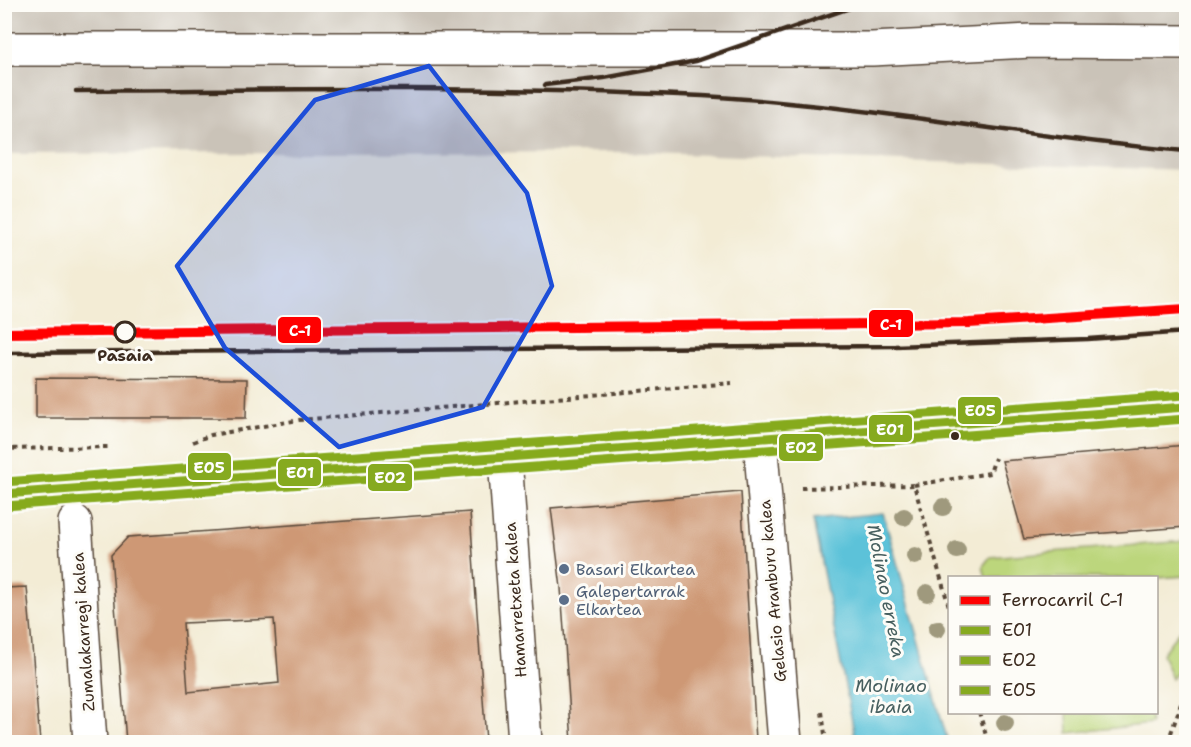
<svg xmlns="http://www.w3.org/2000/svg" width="1191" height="747" viewBox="0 0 1191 747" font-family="'Shantell Sans',sans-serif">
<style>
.industrial{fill:#cac3b8}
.green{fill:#bcd67b;stroke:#7c804c;stroke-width:1.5}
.water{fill:#5cc2d9;stroke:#4c767c;stroke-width:1.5}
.building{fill:#ce9874;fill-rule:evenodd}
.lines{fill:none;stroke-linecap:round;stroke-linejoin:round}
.minor-casing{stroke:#574739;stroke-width:36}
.major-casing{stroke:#574739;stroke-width:36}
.path{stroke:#574739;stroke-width:4;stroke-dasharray:4.5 4.5;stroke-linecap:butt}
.minor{stroke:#fff;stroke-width:33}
.major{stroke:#f7bd88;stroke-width:33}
.rail{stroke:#3b2a1e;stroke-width:4.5}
.bus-1-casing{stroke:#fdfcf7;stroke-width:14}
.bus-2-casing{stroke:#fdfcf7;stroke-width:14}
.bus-3-casing{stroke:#fdfcf7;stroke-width:14}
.bus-1{stroke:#86aa1f;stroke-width:9}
.bus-2{stroke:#86aa1f;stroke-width:9}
.bus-3{stroke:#86aa1f;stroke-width:9}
.rail-1-casing{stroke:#fdfcf7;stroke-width:15}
.rail-1{stroke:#f00;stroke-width:10}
.tree{fill:#9f997d}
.marked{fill:#1d4ed8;fill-opacity:0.2;stroke:#1d4ed8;stroke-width:4.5;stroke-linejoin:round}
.stop-dot{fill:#fdfcf7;stroke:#3b2a1e;stroke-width:3}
.bus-dot{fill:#3b2a1e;stroke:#fdfcf7;stroke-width:2}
.service-dot{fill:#5c6f8a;stroke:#fdfcf7;stroke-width:2}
.labels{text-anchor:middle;stroke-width:6;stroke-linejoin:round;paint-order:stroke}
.stop-label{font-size:16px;font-weight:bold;fill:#3b2a1e;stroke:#fdfcf7}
.service-label{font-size:16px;fill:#4e5e75;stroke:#fdfcf7;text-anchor:start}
.street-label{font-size:16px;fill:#3b2a1e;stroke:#fdfcf7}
.water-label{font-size:18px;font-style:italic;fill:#475f5f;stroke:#fdfcf7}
.line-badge{stroke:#fdfcf7;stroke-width:2}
.badge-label{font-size:16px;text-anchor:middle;font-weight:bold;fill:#fff}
</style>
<rect width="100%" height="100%" fill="#fdfcf7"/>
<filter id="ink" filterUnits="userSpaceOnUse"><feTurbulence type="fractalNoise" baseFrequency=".0167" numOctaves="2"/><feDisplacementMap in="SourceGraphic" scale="12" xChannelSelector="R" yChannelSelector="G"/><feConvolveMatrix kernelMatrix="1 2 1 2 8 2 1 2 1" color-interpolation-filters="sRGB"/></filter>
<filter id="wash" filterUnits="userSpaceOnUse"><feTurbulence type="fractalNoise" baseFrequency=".008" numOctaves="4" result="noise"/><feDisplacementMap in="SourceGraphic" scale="24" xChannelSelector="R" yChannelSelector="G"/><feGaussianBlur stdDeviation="1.35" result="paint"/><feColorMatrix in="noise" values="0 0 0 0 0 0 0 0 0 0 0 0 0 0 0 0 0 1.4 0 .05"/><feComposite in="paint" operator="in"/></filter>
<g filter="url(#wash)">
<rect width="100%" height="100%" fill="#f3ecd5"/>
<path class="industrial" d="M 4,5 L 1186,5 L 1186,170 L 616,152 L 5,154 Z"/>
<path class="green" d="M 1186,541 L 1186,576 L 1157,578 L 986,578 L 983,566 L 990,557 Z
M 1186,621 L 1186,661 L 1172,679 L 1162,654 Z
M 1067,713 L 1150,713 L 1151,724 L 1068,733 Z"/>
<path class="water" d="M 883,513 L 948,742 L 856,742 L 813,520 Z"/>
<g id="blocks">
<path class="building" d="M 36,378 L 247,379 L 246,418 L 36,418 Z
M 1186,445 L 1186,527 L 1024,539 L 1002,461 Z
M 741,492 L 756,740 L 572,742 L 561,588 L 551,508 Z
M 470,512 L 486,742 L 126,742 L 111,555 L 128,537 ZM 274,619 L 279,683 L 188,692 L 183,623 Z
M 27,587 L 40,742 L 4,742 L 4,588 Z"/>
</g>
</g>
<g filter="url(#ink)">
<use href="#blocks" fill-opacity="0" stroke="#574739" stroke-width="1.5"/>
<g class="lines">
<g class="minor-casing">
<path id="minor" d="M 4,49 L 872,49 L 1031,41 L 1186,42
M 760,439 L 785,742
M 505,458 L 525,742
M 75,522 L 90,742"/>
</g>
<g class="major-casing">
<path id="major" d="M 4,494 L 1186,407"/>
</g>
<path class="path" d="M 4,392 L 4,403
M 193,442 L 211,435 L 299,420 L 732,383
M 4,449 L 109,447
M 914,485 L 990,473 L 995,458
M 801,488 L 914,485 L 950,610
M 822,712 L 826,742
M 979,712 L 988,742
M 1168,742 L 1186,689"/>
<use href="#minor" class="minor"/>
<use href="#major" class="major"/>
<path class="rail" d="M 545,85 L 604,78 L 696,61 L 861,4
M 76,91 C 285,89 494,86 703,96 C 865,105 1025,138 1186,151
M 4,353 L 895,346 L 1088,339 L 1186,332"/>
<g class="bus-1-casing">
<path id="bus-1" d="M 4,494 L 1186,407"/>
</g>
<g class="bus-2-casing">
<path id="bus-2" d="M 5,506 L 1186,419"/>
</g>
<g class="bus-3-casing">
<path id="bus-3" d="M 4,482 L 1185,395"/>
</g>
<use href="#bus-1" class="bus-1"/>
<use href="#bus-2" class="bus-2"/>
<use href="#bus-3" class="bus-3"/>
<g class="rail-1-casing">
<path id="rail-1" d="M 4,333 L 969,323 L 1186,309"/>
</g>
<use href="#rail-1" class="rail-1"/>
</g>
<g class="tree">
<circle cx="943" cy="507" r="9"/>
<circle cx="904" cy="517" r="9"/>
<circle cx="957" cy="550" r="9"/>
<circle cx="915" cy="556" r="9"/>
<circle cx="927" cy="593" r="9"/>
<circle cx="937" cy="629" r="9"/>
<circle cx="1005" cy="723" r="9"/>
</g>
</g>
<path class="marked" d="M 429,66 L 527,193 L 552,286 L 483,407 L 339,447 L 225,348 L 177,266 L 315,100 Z"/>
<circle class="stop-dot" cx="125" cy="332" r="10"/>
<circle class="bus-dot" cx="955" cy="436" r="5"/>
<g class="service-dot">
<circle cx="564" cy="569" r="6"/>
<circle cx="564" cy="600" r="6"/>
</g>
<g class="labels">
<g class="stop-label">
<text x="125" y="361">Pasaia</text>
</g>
<g class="service-label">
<text x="576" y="575">Basari Elkartea</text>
<text x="576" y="597">Galepertarrak<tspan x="576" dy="18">Elkartea</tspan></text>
</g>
<g class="street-label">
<text transform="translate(772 591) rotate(-95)" y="6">Gelasio Aranburu kalea</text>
<text transform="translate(515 600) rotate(-94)" y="6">Hamarretxeta kalea</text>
<text transform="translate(83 632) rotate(-94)" y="6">Zumalakarregi kalea</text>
</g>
<g class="water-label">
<text transform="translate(886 591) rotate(79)" y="6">Molinao erreka</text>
<text x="891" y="692">Molinao<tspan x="891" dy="21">ibaia</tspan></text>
</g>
</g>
<g class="line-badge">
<rect x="868" y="309" width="46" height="29" rx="6" fill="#f00"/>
<rect x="277" y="316" width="45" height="28" rx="6" fill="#f00"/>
<rect x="957" y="396" width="45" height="29" rx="6" fill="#86aa1f"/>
<rect x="868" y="414" width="45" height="29" rx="6" fill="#86aa1f"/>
<rect x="778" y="433" width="46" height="29" rx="6" fill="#86aa1f"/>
<rect x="187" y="452" width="45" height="29" rx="6" fill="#86aa1f"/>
<rect x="277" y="458" width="45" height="29" rx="6" fill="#86aa1f"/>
<rect x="367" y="463" width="46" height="29" rx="6" fill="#86aa1f"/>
</g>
<g class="badge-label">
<text x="891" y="330">C-1</text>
<text x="300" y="336">C-1</text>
<text x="980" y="416">E05</text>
<text x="890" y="435">E01</text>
<text x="801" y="453">E02</text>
<text x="209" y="473">E05</text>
<text x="300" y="478">E01</text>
<text x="390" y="483">E02</text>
</g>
<rect width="1191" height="747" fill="none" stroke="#fdfcf7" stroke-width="24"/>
<rect x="948" y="576" width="210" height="138" fill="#fdfcf7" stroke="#afa8a0" stroke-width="1.5"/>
<rect x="960" y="596" width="30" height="9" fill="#ff0000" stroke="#afa8a0" stroke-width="1.5"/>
<text x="1002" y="606" font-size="18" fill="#3b2a1e">Ferrocarril C-1</text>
<rect x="960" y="626" width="30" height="9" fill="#86aa1f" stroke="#afa8a0" stroke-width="1.5"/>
<text x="1002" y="636" font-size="18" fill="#3b2a1e">E01</text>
<rect x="960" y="656" width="30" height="9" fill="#86aa1f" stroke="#afa8a0" stroke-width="1.5"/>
<text x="1002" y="666" font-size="18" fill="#3b2a1e">E02</text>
<rect x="960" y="686" width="30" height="9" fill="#86aa1f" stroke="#afa8a0" stroke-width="1.5"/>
<text x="1002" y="696" font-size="18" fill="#3b2a1e">E05</text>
</svg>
